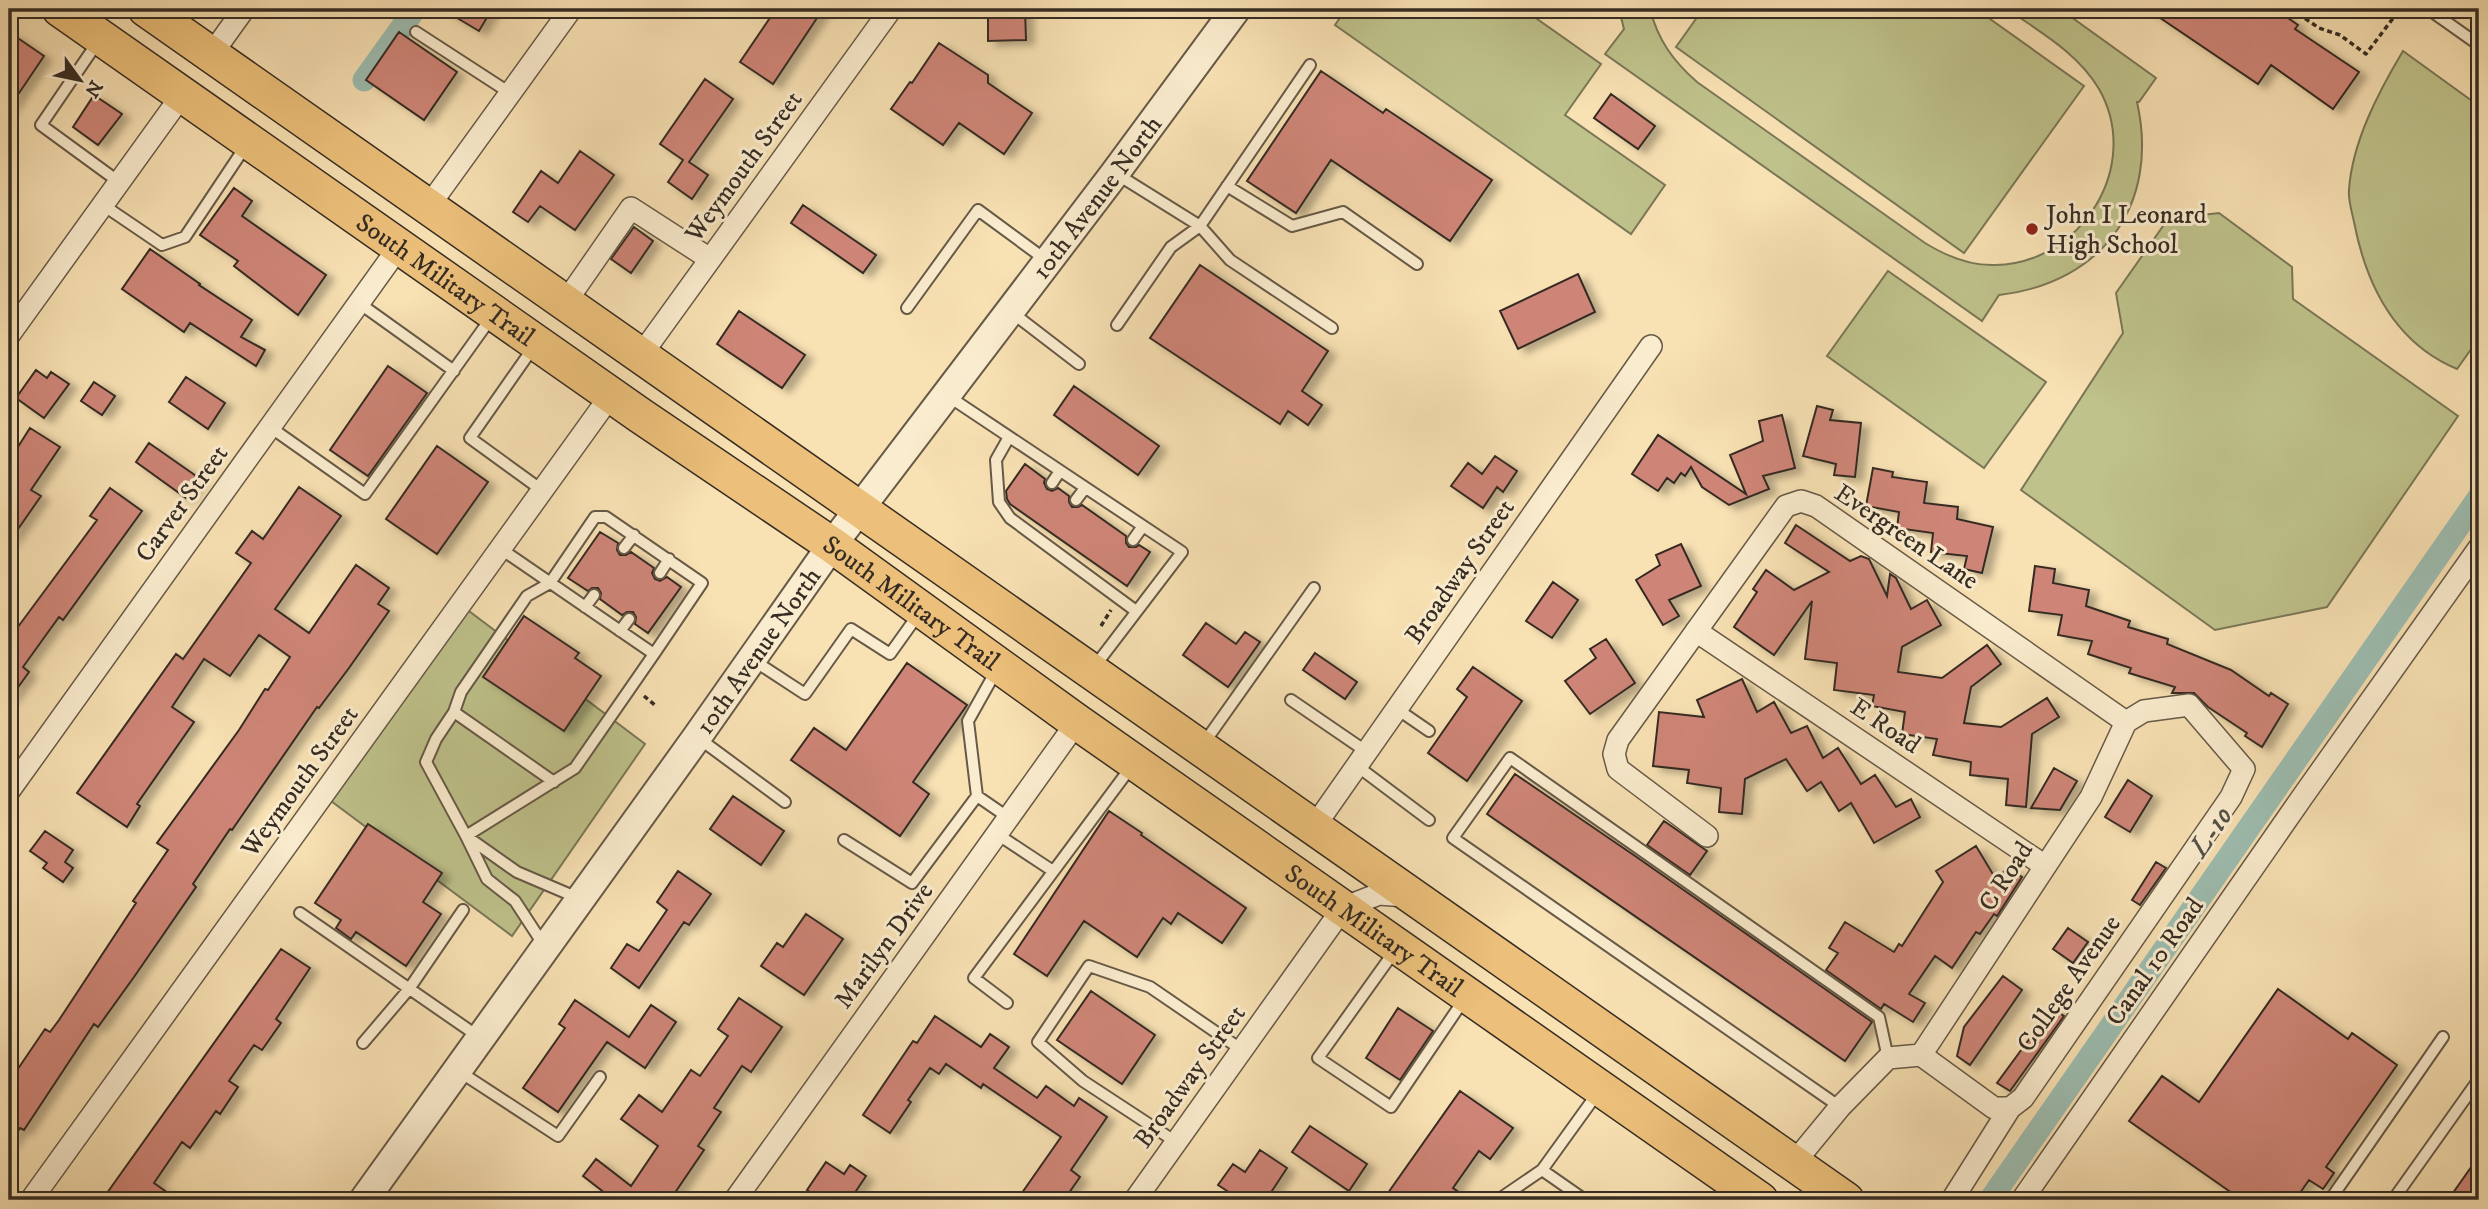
<svg xmlns="http://www.w3.org/2000/svg" width="2488" height="1209" viewBox="0 0 2488 1209" font-family="'IM FELL DW Pica',serif">
<style>
.green{fill:#bfc28b;stroke:#7a7757;stroke-width:2}
.lines{fill:none;stroke-linecap:round;stroke-linejoin:round}
.canal{stroke:#9dbdb1;stroke-width:23}
.building{fill:#ce8577;stroke:#362c23;stroke-width:2;filter:url(#shadow)}
.service-casing{stroke:#665947;stroke-width:14}
.minor-casing{stroke:#665947;stroke-width:24}
.tertiary-casing{stroke:#665947;stroke-width:32}
.primary-casing{stroke:#362c23;stroke-width:38}
.path{stroke:#362c23;stroke-width:3.5;stroke-dasharray:5 3.5;stroke-linecap:butt}
.service{stroke:#faecce;stroke-width:10}
.minor{stroke:#faecce;stroke-width:21}
.tertiary{stroke:#faecce;stroke-width:28}
.primary{stroke:#ecc07a;stroke-width:35}
.poi-dot{fill:#8f2418;stroke:#faecce;stroke-width:2.5}
.labels{text-anchor:middle;stroke-width:6;stroke-linejoin:round;paint-order:stroke}
.street-label{font-size:26px;fill:#362c23;stroke:#faecce}
.poi-label{font-size:26px;fill:#362c23;stroke:#faecce;text-anchor:start}
.water-label{font-size:28px;font-style:italic;fill:#505046;stroke:#faecce}
</style>
<defs>
<filter id="shadow"><feDropShadow dx="8" dy="4.5" stdDeviation="3.5" flood-color="#0004"/></filter>
</defs>
<rect width="100%" height="100%" fill="#f8e1b3"/>
<filter id="stains"><feTurbulence type="fractalNoise" baseFrequency=".00286" numOctaves="4"/><feColorMatrix values="0 0 0 0 .2 0 0 0 0 .09 0 0 0 0 .02 0 0 0 .5 -.17"/></filter>
<radialGradient id="worn" r=".72"><stop offset=".6" stop-color="#630" stop-opacity="0"/><stop offset="1" stop-color="#630" stop-opacity=".3"/></radialGradient>
<path class="green" d="M 1346,9 L 1523,9 L 1601,64 L 1565,115 L 1665,185 L 1631,234 L 1335,25 Z
M 1619,9 L 1650,9 C 1658,40 1673,61 1697,82 L 1925,243 C 1946,256 1969,266 1995,265 C 2081,264 2143,166 2099,89 C 2078,53 2040,32 2007,9 L 2060,9 L 2156,78 L 2139,102 L 2137,102 C 2160,204 2103,283 1999,295 L 1982,321 L 1605,54 L 1624,29 Z
M 1703,9 L 1976,9 L 2084,86 L 1964,253 L 1676,47 Z
M 2403,51 L 2479,106 L 2479,338 L 2457,369 C 2395,343 2366,284 2354,222 C 2352,212 2348,200 2349,190 C 2352,142 2379,91 2403,51 Z
M 2219,213 L 2292,267 L 2293,299 L 2458,416 L 2327,607 L 2215,630 L 2021,490 L 2123,333 L 2116,293 L 2168,219 Z
M 1888,271 L 2046,382 L 1984,468 L 1827,356 Z
M 461,605 L 645,744 L 512,936 L 323,795 Z"/>
<g class="lines">
<path class="canal" d="M 364,80 L 415,9
M 1990,1200 L 2479,497"/>
</g>
<path class="building" d="M 442,9 L 492,9 L 479,31 Z
M 776,9 L 823,9 L 773,84 L 740,62 Z
M 988,9 L 1025,9 L 1026,40 L 988,41 Z
M 2147,9 L 2275,9 L 2298,25 L 2295,29 L 2359,72 L 2333,109 L 2271,65 L 2258,84 Z
M 9,32 L 44,56 L 9,108 Z
M 399,32 L 457,72 L 424,120 L 366,80 Z
M 939,43 L 988,75 L 988,83 L 1032,113 L 1004,154 L 959,123 L 943,145 L 891,109 L 910,82 L 912,83 Z
M 1321,71 L 1383,113 L 1386,109 L 1492,180 L 1450,241 L 1331,160 L 1296,213 L 1247,181 Z
M 705,79 L 733,99 L 689,162 L 708,175 L 692,199 L 668,182 L 683,160 L 660,144 Z
M 1611,94 L 1655,126 L 1638,149 L 1594,118 Z
M 94,95 L 122,114 L 98,145 L 73,127 Z
M 580,151 L 614,175 L 575,230 L 540,206 L 528,222 L 513,212 L 541,171 L 558,183 Z
M 234,188 L 252,201 L 242,216 L 326,275 L 298,315 L 234,266 L 238,261 L 200,235 Z
M 803,205 L 876,255 L 863,273 L 791,223 Z
M 634,227 L 653,241 L 631,273 L 611,259 Z
M 150,249 L 200,284 L 199,285 L 252,320 L 241,337 L 265,350 L 256,366 L 190,323 L 184,332 L 122,289 Z
M 1200,265 L 1328,351 L 1302,391 L 1322,405 L 1308,425 L 1288,411 L 1280,424 L 1150,338 Z
M 1578,274 L 1595,312 L 1518,349 L 1500,311 Z
M 739,311 L 805,355 L 782,388 L 717,344 Z
M 388,366 L 427,393 L 368,476 L 330,450 Z
M 36,370 L 47,378 L 51,372 L 69,384 L 44,418 L 16,398 Z
M 186,377 L 225,403 L 208,429 L 169,402 Z
M 94,382 L 115,396 L 102,415 L 81,401 Z
M 1074,386 L 1159,446 L 1138,475 L 1054,415 Z
M 1817,406 L 1833,410 L 1830,420 L 1861,423 L 1855,477 L 1834,475 L 1836,464 L 1803,456 Z
M 1782,415 L 1795,468 L 1763,476 L 1769,489 L 1729,505 L 1702,487 L 1691,467 L 1685,476 L 1681,473 L 1674,483 L 1667,478 L 1658,491 L 1632,474 L 1658,435 L 1746,494 L 1730,455 L 1763,441 L 1759,421 Z
M 30,428 L 60,447 L 31,490 L 41,496 L 9,542 L 9,461 Z
M 149,443 L 199,478 L 186,498 L 136,462 Z
M 437,446 L 488,482 L 437,554 L 386,519 Z
M 1495,456 L 1517,471 L 1503,492 L 1497,487 L 1483,508 L 1451,486 L 1468,463 L 1482,474 Z
M 1025,464 L 1045,479 L 1044,483 L 1047,489 L 1052,491 L 1058,488 L 1069,496 L 1069,502 L 1072,507 L 1078,507 L 1082,505 L 1126,536 L 1126,543 L 1129,547 L 1136,547 L 1139,545 L 1150,552 L 1127,586 L 1010,504 L 1007,499 L 1006,491 Z
M 1873,468 L 1893,472 L 1892,477 L 1927,482 L 1924,503 L 1958,507 L 1957,519 L 1993,527 L 1982,573 L 1964,569 L 1967,556 L 1931,552 L 1933,533 L 1897,528 L 1899,512 L 1866,506 Z
M 299,487 L 341,516 L 275,609 L 309,633 L 356,565 L 389,588 L 378,604 L 389,611 L 349,668 L 319,708 L 317,707 L 232,830 L 230,829 L 193,884 L 196,887 L 134,977 L 98,1027 L 94,1024 L 24,1130 L 20,1128 L 9,1145 L 9,1082 L 45,1029 L 50,1032 L 59,1020 L 136,903 L 133,901 L 168,850 L 157,843 L 239,730 L 265,689 L 268,690 L 290,657 L 259,635 L 230,676 L 204,659 L 172,707 L 194,722 L 137,804 L 140,806 L 127,827 L 77,793 L 176,654 L 183,659 L 251,563 L 236,553 L 252,531 L 263,539 Z
M 110,488 L 142,511 L 63,620 L 59,617 L 23,667 L 29,672 L 9,700 L 9,639 L 97,520 L 90,516 Z
M 1796,525 L 1850,561 L 1861,556 L 1869,559 L 1887,596 L 1890,574 L 1896,578 L 1911,609 L 1927,600 L 1941,625 L 1902,647 L 1898,672 L 1942,678 L 1987,645 L 2001,664 L 1971,687 L 1964,723 L 2001,727 L 2047,698 L 2059,717 L 2032,734 L 2026,807 L 2006,805 L 2008,779 L 1970,775 L 1971,762 L 1933,755 L 1937,739 L 1902,734 L 1905,712 L 1872,706 L 1874,695 L 1834,690 L 1837,663 L 1805,659 L 1812,601 L 1774,655 L 1734,627 L 1757,592 L 1753,589 L 1766,570 L 1794,590 L 1829,572 L 1785,543 Z
M 600,532 L 618,543 L 617,550 L 620,555 L 626,555 L 631,552 L 654,568 L 652,573 L 655,579 L 660,581 L 667,577 L 681,587 L 648,633 L 635,624 L 636,617 L 633,612 L 627,612 L 622,615 L 600,599 L 601,593 L 598,588 L 592,588 L 588,591 L 568,578 Z
M 1681,544 L 1701,586 L 1669,600 L 1679,616 L 1663,625 L 1636,580 L 1660,565 L 1656,555 Z
M 2035,566 L 2055,569 L 2053,583 L 2089,590 L 2086,606 L 2130,621 L 2128,627 L 2168,639 L 2167,644 L 2231,670 L 2269,696 L 2271,693 L 2288,704 L 2262,747 L 2245,736 L 2247,733 L 2208,707 L 2194,693 L 2172,693 L 2175,687 L 2129,673 L 2131,668 L 2088,654 L 2092,641 L 2058,635 L 2062,615 L 2029,611 Z
M 1553,582 L 1578,600 L 1552,638 L 1526,621 Z
M 524,616 L 579,653 L 575,658 L 601,676 L 564,731 L 483,677 Z
M 1206,623 L 1236,644 L 1245,632 L 1260,642 L 1228,687 L 1183,655 Z
M 1606,639 L 1635,683 L 1590,714 L 1565,681 L 1596,658 L 1590,649 Z
M 1315,653 L 1357,682 L 1345,699 L 1303,670 Z
M 907,663 L 967,705 L 913,782 L 929,794 L 900,836 L 791,760 L 814,728 L 846,750 Z
M 1473,667 L 1522,701 L 1467,781 L 1428,753 L 1467,697 L 1457,689 Z
M 1742,679 L 1757,712 L 1774,702 L 1791,733 L 1807,726 L 1823,758 L 1838,748 L 1861,784 L 1875,775 L 1896,807 L 1911,799 L 1920,817 L 1874,843 L 1851,803 L 1839,811 L 1821,782 L 1807,791 L 1786,759 L 1745,779 L 1742,814 L 1719,812 L 1721,788 L 1687,783 L 1689,770 L 1653,766 L 1659,712 L 1704,717 L 1697,700 Z
M 2054,768 L 2077,781 L 2060,810 L 2031,808 Z
M 1515,774 L 1638,858 L 1872,1022 L 1845,1061 L 1487,814 Z
M 2128,780 L 2152,796 L 2130,832 L 2105,817 Z
M 733,796 L 784,831 L 761,865 L 710,829 Z
M 1109,811 L 1142,833 L 1141,835 L 1246,908 L 1222,943 L 1178,913 L 1171,924 L 1163,918 L 1137,957 L 1084,921 L 1047,976 L 1014,954 Z
M 1664,821 L 1707,851 L 1690,875 L 1647,845 Z
M 368,824 L 442,873 L 423,902 L 441,914 L 406,966 L 356,932 L 351,939 L 336,928 L 341,920 L 315,903 Z
M 45,831 L 73,850 L 65,862 L 73,868 L 63,882 L 43,868 L 47,863 L 30,851 Z
M 1976,846 L 1997,881 L 2007,867 L 2022,877 L 1997,916 L 1994,914 L 1980,934 L 1976,932 L 1952,968 L 1935,956 L 1909,994 L 1925,1003 L 1913,1022 L 1884,1004 L 1881,1009 L 1826,970 L 1838,953 L 1829,948 L 1845,922 L 1894,952 L 1899,944 L 1902,946 L 1943,882 L 1936,871 Z
M 2156,862 L 2166,868 L 2140,905 L 2132,900 Z
M 678,871 L 711,894 L 689,925 L 684,922 L 639,988 L 611,968 L 627,944 L 639,951 L 667,910 L 657,902 Z
M 806,914 L 843,939 L 804,995 L 761,966 L 777,943 L 783,947 Z
M 2068,928 L 2088,942 L 2073,963 L 2053,949 Z
M 281,949 L 310,968 L 276,1019 L 281,1023 L 262,1050 L 254,1045 L 229,1081 L 238,1087 L 220,1114 L 216,1111 L 190,1148 L 182,1142 L 154,1183 L 178,1200 L 102,1200 Z
M 2003,976 L 2022,990 L 1970,1065 L 1957,1056 L 1964,1027 Z
M 2278,989 L 2348,1039 L 2352,1033 L 2397,1065 L 2326,1167 L 2334,1173 L 2323,1189 L 2309,1180 L 2295,1200 L 2242,1200 L 2129,1121 L 2162,1076 L 2199,1102 Z
M 1091,991 L 1155,1035 L 1122,1084 L 1057,1040 Z
M 739,998 L 782,1027 L 751,1072 L 742,1066 L 714,1108 L 721,1112 L 698,1146 L 704,1150 L 670,1200 L 614,1200 L 583,1176 L 596,1159 L 631,1186 L 658,1146 L 621,1119 L 639,1095 L 662,1112 L 691,1070 L 700,1076 L 728,1036 L 718,1029 Z
M 575,1000 L 629,1037 L 651,1005 L 676,1022 L 645,1068 L 607,1042 L 558,1112 L 523,1088 L 565,1028 L 559,1024 Z
M 1398,1008 L 1433,1031 L 1400,1080 L 1366,1058 Z
M 2052,1008 L 2064,1016 L 2010,1091 L 1997,1083 Z
M 935,1016 L 981,1047 L 990,1034 L 1009,1047 L 994,1068 L 1037,1098 L 1046,1086 L 1074,1106 L 1079,1098 L 1107,1117 L 1071,1170 L 1080,1177 L 1064,1200 L 1017,1200 L 1061,1137 L 983,1084 L 981,1088 L 946,1064 L 939,1074 L 930,1068 L 908,1100 L 911,1102 L 890,1133 L 863,1115 L 913,1041 L 917,1043 Z
M 1460,1091 L 1513,1128 L 1490,1159 L 1479,1151 L 1453,1188 L 1470,1200 L 1383,1200 Z
M 1310,1126 L 1367,1164 L 1349,1191 L 1292,1152 Z
M 1260,1150 L 1287,1168 L 1266,1200 L 1241,1200 L 1218,1185 L 1233,1164 L 1245,1172 Z
M 2479,1156 L 2479,1200 L 2448,1200 Z
M 826,1162 L 844,1174 L 850,1165 L 866,1176 L 850,1200 L 822,1200 L 807,1190 Z"/>
<g class="lines">
<g class="service-casing">
<path id="service" d="M 2431,11 L 2479,45
M 416,32 L 510,93
M 97,43 L 41,125 L 119,182
M 1115,173 L 1200,226 L 1310,65
M 1227,186 L 1292,226 L 1343,212 L 1417,264
M 103,205 L 162,245 L 185,237 L 247,144
M 359,303 L 454,371
M 907,308 L 978,210 L 1046,260
M 1010,311 L 1079,364
M 1117,325 L 1171,247 L 1200,226 L 1230,260 L 1332,328
M 535,345 L 470,438 L 543,491
M 948,396 L 1182,552 L 1095,666
M 270,427 L 365,494 L 491,318
M 1009,437 L 996,460 L 999,502 L 1010,518 L 1136,611
M 1052,483 L 1060,471
M 1076,500 L 1085,488
M 1133,540 L 1143,526
M 624,548 L 634,535
M 501,549 L 654,654 L 575,768 L 466,836 L 426,762 L 436,739 L 454,712 L 554,782
M 660,573 L 669,559
M 585,607 L 594,595
M 620,631 L 629,619
M 753,660 L 805,694 L 851,629 L 890,654 L 920,612
M 996,671 L 968,721 L 977,796 L 1009,818
M 1291,700 L 1367,752
M 1397,709 L 1429,731
M 454,712 L 461,692 L 527,596 L 550,583 L 595,517 L 606,517 L 702,583 L 654,654
M 697,737 L 785,802
M 1204,743 L 1314,588
M 1357,766 L 1429,820
M 997,834 L 1053,871
M 844,840 L 912,883 L 977,796
M 300,913 L 479,1037
M 545,947 L 515,901 L 487,879 L 466,836 L 517,872 L 578,898
M 1396,949 L 1318,1058 L 1391,1107 L 1465,998
M 1007,1003 L 974,978 L 1131,767
M 363,1043 L 409,989 L 463,910
M 457,1070 L 558,1136 L 600,1077
M 1840,1107 L 1453,838 L 1510,758 L 1879,1017 L 1888,1058
M 1176,1142 L 1083,1081 L 1038,1042 L 1089,966 L 1150,987 L 1242,1050
M 1498,1200 L 1542,1170
M 1585,1200 L 1542,1170 L 1599,1091
M 2168,1200 L 2171,1200
M 2330,1200 L 2443,1037
M 2393,1200 L 2479,1079"/>
</g>
<g class="minor-casing">
<path id="minor" d="M 211,55 L 244,9
M 428,207 L 571,9
M 565,303 L 631,208 L 710,259
M 9,335 L 182,95
M 641,355 L 891,9
M 1696,631 L 2045,866
M 9,791 L 399,247
M 1314,827 L 1651,346
M 1707,836 L 1618,769 L 1614,754 L 1618,740 L 1786,506 L 1801,501 L 1816,506 L 2126,722 L 2144,711 L 2189,705 L 2244,769 L 2231,797 L 2023,1098 L 2010,1108 L 1952,1200
M 1921,1055 L 2091,797 L 2126,722
M 1921,1055 L 1994,1108 L 2010,1108
M 1793,1164 L 1840,1107 L 1888,1058 L 1921,1055
M 31,1200 L 611,395
M 735,1200 L 1077,722
M 1135,1200 L 1343,908 L 1379,894 L 1406,896
M 2022,1200 L 2303,796 L 2479,548"/>
</g>
<g class="tertiary-casing">
<g id="tertiary">
<path id="s1" d="M 364,1200 L 697,737 L 832,545 L 1115,173 L 1236,9"/>
</g>
</g>
<g class="primary-casing">
<g id="primary">
<path id="s2" d="M 60,9 L 641,416 L 832,545 L 1077,722 L 1760,1200"/>
<path d="M 146,9 L 1846,1200"/>
</g>
</g>
<path class="path" d="M 2291,9 L 2319,28 L 2340,35 L 2366,54 L 2400,9
M 1101,626 L 1111,610
M 644,696 L 656,706"/>
<use href="#service" class="service"/>
<use href="#minor" class="minor"/>
<use href="#tertiary" class="tertiary"/>
<use href="#primary" class="primary"/>
</g>
<circle class="poi-dot" cx="2032" cy="229" r="7"/>
<g class="labels">
<g class="street-label">
<text transform="translate(743 166) rotate(-54)" y="9">Weymouth Street</text>
<text dy="9" stroke="none"><textPath href="#s1" startOffset="1242">10th Avenue North</textPath></text>
<text dy="9" stroke="none"><textPath href="#s2" startOffset="471">South Military Trail</textPath></text>
<text transform="translate(181 503) rotate(-54)" y="9">Carver Street</text>
<text transform="translate(1907 536) rotate(34)" y="9">Evergreen Lane</text>
<text transform="translate(1459 571) rotate(-55)" y="9">Broadway Street</text>
<text dy="9" stroke="none"><textPath href="#s2" startOffset="1038">South Military Trail</textPath></text>
<text dy="9" stroke="none"><textPath href="#s1" startOffset="676">10th Avenue North</textPath></text>
<text transform="translate(1886 725) rotate(34)" y="9">E Road</text>
<text transform="translate(299 781) rotate(-54)" y="9">Weymouth Street</text>
<text transform="translate(2005 876) rotate(-57)" y="9">C Road</text>
<text dy="9" stroke="none"><textPath href="#s2" startOffset="1605">South Military Trail</textPath></text>
<text transform="translate(883 945) rotate(-54)" y="9">Marilyn Drive</text>
<text transform="translate(2154 961) rotate(-55)" y="9">Canal 10 Road</text>
<text transform="translate(2068 983) rotate(-55)" y="9">College Avenue</text>
<text transform="translate(1189 1076) rotate(-54)" y="9">Broadway Street</text>
</g>
<g class="poi-label">
<text x="2046" y="223">John I Leonard<tspan x="2046" dy="30">High School</tspan></text>
</g>
<g class="water-label">
<text transform="translate(2210 831) rotate(-55)" y="10">L-10</text>
</g>
</g>
<rect width="2488" height="1209" fill="none" stroke="#f8e1b3" stroke-width="35"/>
<rect x="10" y="10" width="2467" height="1188" fill="none" stroke="#362c23" stroke-width="3.5"/>
<rect x="18" y="18" width="2453" height="1174" fill="none" stroke="#362c23" stroke-width="2"/>
<g transform="translate(80 80) rotate(123)" stroke="#faecce" stroke-width="5" paint-order="stroke">
<path d="M0-5L12 26L0 18L-12 26Z" fill="#362c23"/>
<text y="-10" font-size="19" font-weight="bold" text-anchor="middle" fill="#362c23">N</text>
</g>
<rect width="100%" height="100%" filter="url(#stains)"/>
<rect width="100%" height="100%" fill="url(#worn)"/>
</svg>
